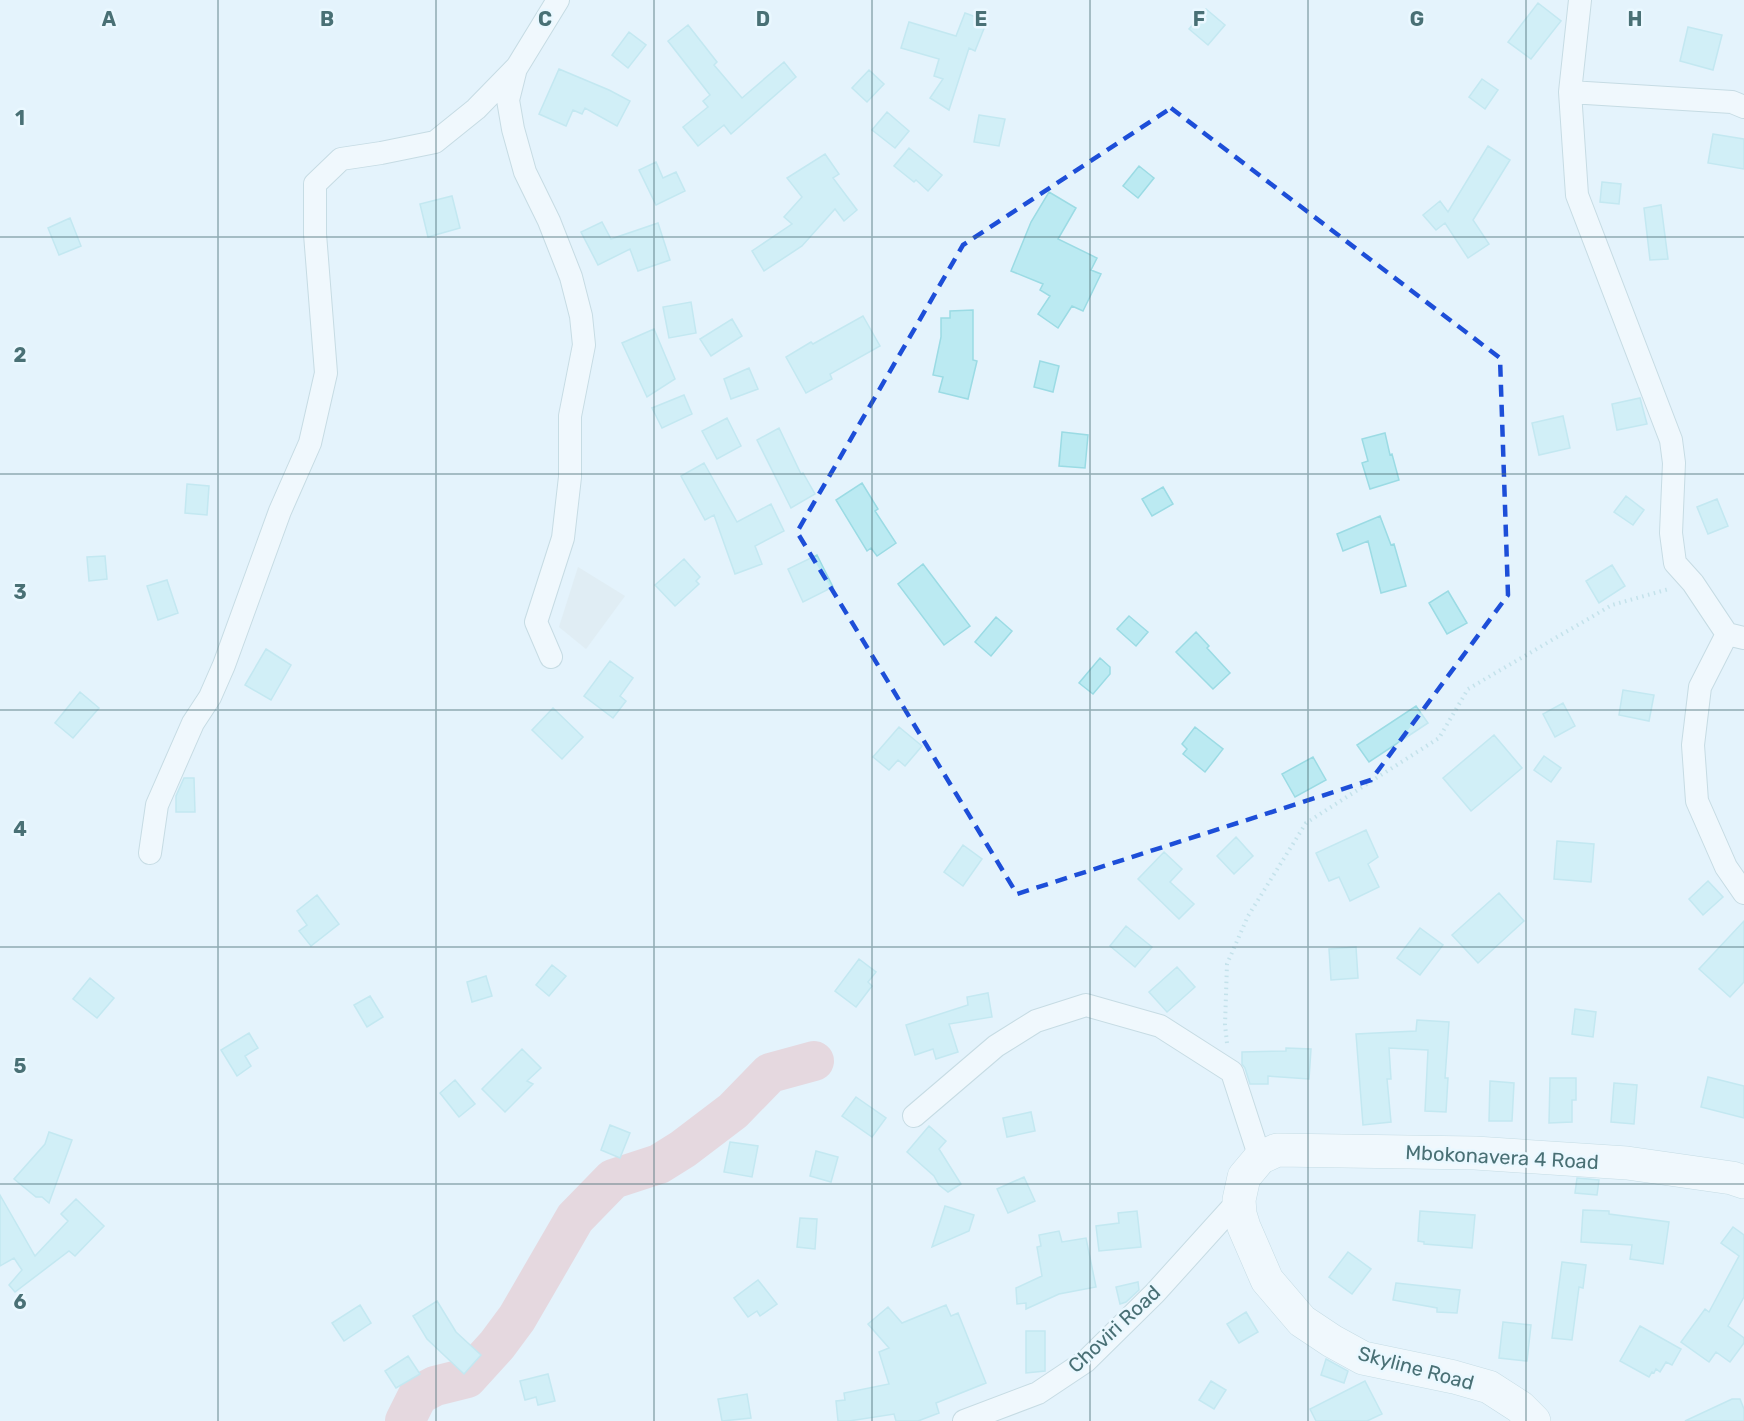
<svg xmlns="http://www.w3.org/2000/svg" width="1744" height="1421" viewBox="0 0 1744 1421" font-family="Rubik,sans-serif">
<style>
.industrial{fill:#dbe7ea}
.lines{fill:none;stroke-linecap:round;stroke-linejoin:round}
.river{stroke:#e6b8bd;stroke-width:40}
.building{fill:#bbeaf2;stroke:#9bdbe4;stroke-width:1.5}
.street-casing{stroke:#a2c0c7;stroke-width:24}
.secondary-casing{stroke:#a0c2ca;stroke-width:34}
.path{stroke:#9ecfd7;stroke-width:4;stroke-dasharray:1.5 4.5;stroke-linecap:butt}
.street{stroke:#fff;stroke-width:22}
.secondary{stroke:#fff;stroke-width:33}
.marked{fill:none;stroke:#1d4ed8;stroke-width:4.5;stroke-dasharray:12 8;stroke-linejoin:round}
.grid{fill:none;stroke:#497075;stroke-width:1.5;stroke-opacity:0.55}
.labels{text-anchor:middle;stroke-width:5;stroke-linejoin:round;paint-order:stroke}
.street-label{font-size:20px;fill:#497075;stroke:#eaf8ff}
.grid-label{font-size:20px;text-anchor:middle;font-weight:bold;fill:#497075;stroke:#eaf8ff;stroke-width:5;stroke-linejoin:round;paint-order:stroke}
</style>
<rect width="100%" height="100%" fill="#e4f3fc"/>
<path class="industrial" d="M 578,567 L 625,596 L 586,649 L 559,627 Z"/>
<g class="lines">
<path class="river" d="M 405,1421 L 418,1395 L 435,1386 L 467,1378 L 497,1345 L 517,1318 L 575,1218 L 613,1179 L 659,1164 L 683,1149 L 733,1111 L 770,1073 L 814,1061"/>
</g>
<path class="building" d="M 1538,3 L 1561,21 L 1531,59 L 1508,42 Z
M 1206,9 L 1225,25 L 1208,45 L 1189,29 Z
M 965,13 L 987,21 L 975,51 L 969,48 L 949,110 L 930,98 L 943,79 L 934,76 L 939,59 L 901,48 L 909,22 L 956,36 Z
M 688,25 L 717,62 L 714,65 L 742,98 L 784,62 L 796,77 L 731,134 L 724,125 L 698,146 L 683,127 L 708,107 L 703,101 L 710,95 L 668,41 Z
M 1688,27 L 1722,35 L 1713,70 L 1680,61 Z
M 629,32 L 646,45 L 628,68 L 612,55 Z
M 559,69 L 609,90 L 630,101 L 617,126 L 585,108 L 582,114 L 573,110 L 566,126 L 539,114 Z
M 869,70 L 884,84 L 867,102 L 852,88 Z
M 1482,79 L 1498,90 L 1485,109 L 1469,97 Z
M 887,112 L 909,131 L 895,148 L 872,130 Z
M 979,115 L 1005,119 L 999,146 L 974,142 Z
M 1713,134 L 1744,139 L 1744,169 L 1708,163 Z
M 1488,146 L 1510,160 L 1473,220 L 1489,244 L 1468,258 L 1445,223 L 1436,230 L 1423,215 L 1440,201 L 1448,212 Z
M 909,148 L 942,175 L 928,191 L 916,180 L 914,182 L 894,166 Z
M 825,154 L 839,174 L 833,178 L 857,210 L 844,221 L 835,209 L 802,246 L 764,271 L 752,251 L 792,224 L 784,217 L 802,197 L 787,178 Z
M 656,162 L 663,178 L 676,172 L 685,191 L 656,205 L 639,170 Z
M 1139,166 L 1154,178 L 1138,198 L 1123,186 Z
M 1602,182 L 1621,184 L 1619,204 L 1600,202 Z
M 1049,192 L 1076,208 L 1058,239 L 1097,258 L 1091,270 L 1101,274 L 1083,311 L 1072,306 L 1058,328 L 1038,314 L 1050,296 L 1040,290 L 1043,284 L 1011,271 L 1031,222 Z
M 452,196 L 460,228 L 428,237 L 420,204 Z
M 1661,205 L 1668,259 L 1650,260 L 1644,208 Z
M 70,218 L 81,246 L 59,255 L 48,228 Z
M 602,222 L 611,239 L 658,223 L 670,260 L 638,271 L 630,249 L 598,265 L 581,232 Z
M 691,302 L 696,333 L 669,338 L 663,307 Z
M 973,310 L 973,360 L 977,361 L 968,399 L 939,392 L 943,377 L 933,375 L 941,337 L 941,318 L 950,318 L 950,311 Z
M 863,316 L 880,346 L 830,374 L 832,379 L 806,393 L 786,357 L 811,342 L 813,344 Z
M 732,319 L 742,336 L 711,356 L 700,339 Z
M 654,329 L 675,379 L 647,397 L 622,343 Z
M 1040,361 L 1059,366 L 1053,392 L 1034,387 Z
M 749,368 L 758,389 L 731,399 L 724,379 Z
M 684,395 L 692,414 L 662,428 L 652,408 Z
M 1640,398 L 1647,424 L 1617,430 L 1612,404 Z
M 1563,416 L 1570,448 L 1539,455 L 1532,423 Z
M 727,418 L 741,446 L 717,459 L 702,431 Z
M 779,428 L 801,474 L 803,473 L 815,494 L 791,508 L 757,440 Z
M 1062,432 L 1088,435 L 1085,468 L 1059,466 Z
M 1385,433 L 1390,455 L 1392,454 L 1399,480 L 1370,489 L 1362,463 L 1368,461 L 1362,439 Z
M 704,463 L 737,522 L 771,504 L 784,531 L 755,546 L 762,564 L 735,574 L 714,515 L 705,520 L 681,476 Z
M 862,483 L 878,509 L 875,511 L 896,543 L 877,556 L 871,548 L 867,551 L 836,500 Z
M 187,484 L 209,486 L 207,515 L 185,513 Z
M 1163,487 L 1173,504 L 1152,516 L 1142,499 Z
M 1626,496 L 1644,510 L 1633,525 L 1614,512 Z
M 1717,499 L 1728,526 L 1708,534 L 1697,507 Z
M 1380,516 L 1391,545 L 1394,544 L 1406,586 L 1381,593 L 1368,541 L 1343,551 L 1337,534 Z
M 817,555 L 833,587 L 803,602 L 788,569 Z
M 105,556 L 107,579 L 89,581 L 87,557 Z
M 684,559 L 700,577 L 696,581 L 699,584 L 675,606 L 655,585 Z
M 923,564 L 970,626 L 944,645 L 898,584 Z
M 1612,565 L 1625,586 L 1599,603 L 1586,581 Z
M 167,580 L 178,613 L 158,620 L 147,586 Z
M 1448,591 L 1467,623 L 1447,634 L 1429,603 Z
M 1129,616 L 1148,632 L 1136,646 L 1117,629 Z
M 996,617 L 1012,631 L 991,656 L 975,642 Z
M 1196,632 L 1209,646 L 1207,648 L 1230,673 L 1213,689 L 1176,652 Z
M 266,649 L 291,665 L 271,700 L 245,685 Z
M 1100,658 L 1110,667 L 1110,674 L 1093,694 L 1079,683 Z
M 610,661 L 633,678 L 620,696 L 626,701 L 613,718 L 584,696 Z
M 1623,690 L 1654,695 L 1649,721 L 1619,715 Z
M 80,692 L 99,708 L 73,738 L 55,723 Z
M 1563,703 L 1575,726 L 1555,737 L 1543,714 Z
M 1416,706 L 1428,723 L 1369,762 L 1357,745 Z
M 553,708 L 583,737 L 562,759 L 532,730 Z
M 899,727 L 922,746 L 905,766 L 898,760 L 889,770 L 873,757 Z
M 1195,727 L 1223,749 L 1205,772 L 1183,754 L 1187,749 L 1182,744 Z
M 1494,735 L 1522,768 L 1471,811 L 1443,778 Z
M 1544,756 L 1561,768 L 1551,782 L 1534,770 Z
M 1313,757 L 1326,780 L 1295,797 L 1282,774 Z
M 184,778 L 194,778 L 195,812 L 176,812 L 176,796 Z
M 1366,830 L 1378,857 L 1368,864 L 1379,887 L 1350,901 L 1339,877 L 1329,881 L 1316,853 Z
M 1236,837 L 1253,856 L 1234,874 L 1217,856 Z
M 1557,841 L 1594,844 L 1591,882 L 1554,879 Z
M 963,845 L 982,859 L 963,886 L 944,872 Z
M 1164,852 L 1182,869 L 1170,882 L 1194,904 L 1179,919 L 1138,879 Z
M 1708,881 L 1723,897 L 1703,915 L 1689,899 Z
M 1499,893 L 1524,921 L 1478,963 L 1452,935 Z
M 317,895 L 339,924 L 311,946 L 299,931 L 307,925 L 297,911 Z
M 1744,921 L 1744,982 L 1730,997 L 1699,969 Z
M 1126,926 L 1152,947 L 1135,967 L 1110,946 Z
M 1420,928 L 1443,945 L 1420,975 L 1397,958 Z
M 1356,947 L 1358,978 L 1331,980 L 1329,949 Z
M 859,959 L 876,972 L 868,982 L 872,986 L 856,1007 L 835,991 Z
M 552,965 L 566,976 L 549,996 L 536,985 Z
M 1177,967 L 1195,987 L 1167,1012 L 1149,992 Z
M 486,976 L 492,996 L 472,1002 L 467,982 Z
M 90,978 L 114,998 L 97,1018 L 73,999 Z
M 988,993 L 992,1017 L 949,1024 L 958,1052 L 936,1059 L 933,1049 L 915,1055 L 906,1025 L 968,1005 L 967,997 Z
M 370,996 L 383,1017 L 367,1027 L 354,1005 Z
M 1575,1009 L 1596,1012 L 1593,1037 L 1572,1034 Z
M 1417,1020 L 1449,1022 L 1445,1078 L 1448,1078 L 1446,1112 L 1425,1111 L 1428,1050 L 1389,1048 L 1391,1079 L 1387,1079 L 1391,1122 L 1363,1125 L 1356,1034 L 1416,1031 Z
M 249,1033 L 258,1048 L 245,1056 L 251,1066 L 237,1076 L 221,1050 Z
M 1286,1048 L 1311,1049 L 1309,1079 L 1268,1076 L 1268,1084 L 1250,1084 L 1245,1068 L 1242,1064 L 1242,1052 L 1286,1051 Z
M 522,1049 L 541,1068 L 527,1081 L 533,1084 L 505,1112 L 482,1089 Z
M 1708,1077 L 1744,1086 L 1744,1118 L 1701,1107 Z
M 1550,1078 L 1576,1078 L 1576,1100 L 1572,1100 L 1572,1122 L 1549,1123 Z
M 455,1080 L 475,1104 L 459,1117 L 440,1093 Z
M 1490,1081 L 1514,1083 L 1512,1121 L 1489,1121 Z
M 1614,1083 L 1637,1085 L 1634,1124 L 1611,1122 Z
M 856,1097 L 886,1118 L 872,1137 L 842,1116 Z
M 1031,1112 L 1035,1131 L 1007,1137 L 1003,1118 Z
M 610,1125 L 630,1133 L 620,1158 L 601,1150 Z
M 929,1126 L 946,1141 L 939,1149 L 961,1184 L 948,1192 L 939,1185 L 934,1176 L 907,1152 Z
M 49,1132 L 72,1140 L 49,1203 L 42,1197 L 36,1197 L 14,1179 L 45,1144 Z
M 730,1142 L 758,1146 L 752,1177 L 724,1172 Z
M 816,1151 L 838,1157 L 831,1182 L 810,1176 Z
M 1024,1177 L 1035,1201 L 1008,1213 L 997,1189 Z
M 1577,1178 L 1599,1180 L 1597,1195 L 1575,1193 Z
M 0,1195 L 35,1256 L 68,1221 L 61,1214 L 76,1199 L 104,1226 L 75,1256 L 69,1251 L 15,1292 L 9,1285 L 22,1270 L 14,1258 L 0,1266 Z
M 945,1206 L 974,1215 L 969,1231 L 932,1247 Z
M 1583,1210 L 1609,1211 L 1609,1214 L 1669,1222 L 1663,1264 L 1630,1259 L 1632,1245 L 1581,1242 Z
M 1137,1211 L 1141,1247 L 1099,1251 L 1096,1226 L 1119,1223 L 1118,1213 Z
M 1420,1211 L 1475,1215 L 1472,1248 L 1424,1244 L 1424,1242 L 1418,1241 Z
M 800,1218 L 817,1219 L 815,1249 L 797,1247 Z
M 1733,1227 L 1744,1235 L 1744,1297 L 1728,1326 L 1744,1338 L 1744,1343 L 1730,1362 L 1716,1352 L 1709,1362 L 1681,1342 L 1705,1309 L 1709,1312 L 1739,1256 L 1721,1243 Z
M 1059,1231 L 1062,1242 L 1086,1238 L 1096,1287 L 1059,1294 L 1026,1309 L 1026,1303 L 1017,1304 L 1016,1288 L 1042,1276 L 1037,1247 L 1041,1246 L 1039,1235 Z
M 1348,1252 L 1371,1269 L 1352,1294 L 1329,1277 Z
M 1562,1262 L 1586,1265 L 1583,1288 L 1579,1287 L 1572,1340 L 1552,1338 Z
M 758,1280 L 777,1304 L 760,1316 L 757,1311 L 748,1317 L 734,1298 Z
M 1138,1282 L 1139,1290 L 1126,1302 L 1120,1304 L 1116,1287 Z
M 1396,1283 L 1460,1290 L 1457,1313 L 1437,1312 L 1437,1308 L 1393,1300 Z
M 437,1301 L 456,1332 L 481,1355 L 464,1374 L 427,1339 L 413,1316 Z
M 360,1305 L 371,1323 L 344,1341 L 332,1323 Z
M 946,1305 L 951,1316 L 958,1313 L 986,1383 L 936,1403 L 939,1413 L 918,1421 L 896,1421 L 894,1414 L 849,1421 L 838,1421 L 836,1401 L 845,1400 L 844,1393 L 889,1384 L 879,1352 L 889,1348 L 868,1324 L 888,1307 L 902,1323 Z
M 1246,1312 L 1258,1332 L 1239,1343 L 1227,1324 Z
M 1503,1322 L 1531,1325 L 1527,1361 L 1499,1358 Z
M 1640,1326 L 1681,1349 L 1672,1365 L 1666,1362 L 1660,1372 L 1656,1369 L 1654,1373 L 1652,1372 L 1649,1377 L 1620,1361 Z
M 1026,1331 L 1045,1331 L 1045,1371 L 1026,1373 Z
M 408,1356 L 420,1374 L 396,1388 L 385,1371 Z
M 1326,1359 L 1348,1371 L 1344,1383 L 1321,1375 Z
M 548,1374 L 555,1401 L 538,1405 L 536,1397 L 525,1400 L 520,1381 Z
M 1211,1381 L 1226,1390 L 1214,1409 L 1199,1400 Z
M 1365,1381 L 1382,1414 L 1367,1421 L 1316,1421 L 1310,1409 Z
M 747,1394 L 751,1418 L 722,1421 L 718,1399 Z
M 1732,1399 L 1740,1399 L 1744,1409 L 1744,1421 L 1685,1421 Z"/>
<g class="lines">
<g class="street-casing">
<path id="street" d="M 1580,0 L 1570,92 L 1577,195 L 1671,440 L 1674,463 L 1671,533 L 1675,563 L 1693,583 L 1727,634 L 1744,638
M 516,68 L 508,100 L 513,129 L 525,172 L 549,221 L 571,277 L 581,316 L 584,345 L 570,416 L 570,477 L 563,538 L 536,622 L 551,657
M 1570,92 L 1732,102 L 1744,107
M 1727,634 L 1700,687 L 1693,745 L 1697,801 L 1726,867 L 1744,893
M 150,853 L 157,805 L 193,723 L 210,697 L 224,665 L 280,511 L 310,443 L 326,373 L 315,234 L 315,184 L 341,159 L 381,153 L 435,142 L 476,109 L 517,67 L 558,0
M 914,1116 L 996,1046 L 1036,1021 L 1086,1005 L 1160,1026 L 1232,1072 L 1260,1158
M 964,1421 L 1038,1393 L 1086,1361 L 1155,1293 L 1239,1200"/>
</g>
<g class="secondary-casing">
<path id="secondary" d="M 1534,1421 L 1520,1407 L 1489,1387 L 1454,1377 L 1363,1358 L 1332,1341 L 1302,1321 L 1267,1280 L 1244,1227 L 1240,1214 L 1239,1200 L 1244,1177 L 1260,1158 L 1277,1150 L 1475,1153 L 1627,1163 L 1732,1178 L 1744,1182"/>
</g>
<path class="path" d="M 1227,1043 L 1225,1025 L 1227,964 L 1248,916 L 1306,823 L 1439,738 L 1468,689 L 1612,605 L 1669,589"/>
<use href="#street" class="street"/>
<use href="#secondary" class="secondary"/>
</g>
<path d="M0 0H1744V1421H0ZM 1171,108 L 1500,358 L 1508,595 L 1371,780 L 1017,894 L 797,532 L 963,245 Z" fill="#e4f3fc" fill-opacity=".55" fill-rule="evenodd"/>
<path class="marked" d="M 1171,108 L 1500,358 L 1508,595 L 1371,780 L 1017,894 L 797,532 L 963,245 Z"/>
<path class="grid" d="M 218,0 L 218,1421M 436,0 L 436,1421M 654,0 L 654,1421M 872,0 L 872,1421M 1090,0 L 1090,1421M 1308,0 L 1308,1421M 1526,0 L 1526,1421M 0,237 L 1744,237M 0,474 L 1744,474M 0,710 L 1744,710M 0,947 L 1744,947M 0,1184 L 1744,1184"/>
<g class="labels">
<g class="street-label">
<text transform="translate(1502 1157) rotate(3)" y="7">Mbokonavera 4 Road</text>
<text transform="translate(1114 1329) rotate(-43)" y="7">Choviri Road</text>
<text transform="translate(1416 1368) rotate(15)" y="7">Skyline Road</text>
</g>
</g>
<g class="grid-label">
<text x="109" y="26">A</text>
<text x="327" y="26">B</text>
<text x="545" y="26">C</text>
<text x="763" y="26">D</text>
<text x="981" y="26">E</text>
<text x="1199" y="26">F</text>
<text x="1417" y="26">G</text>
<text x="1635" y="26">H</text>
<text x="20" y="125">1</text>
<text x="20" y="362">2</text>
<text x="20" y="599">3</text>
<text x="20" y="836">4</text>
<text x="20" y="1073">5</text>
<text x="20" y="1309">6</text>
</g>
</svg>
